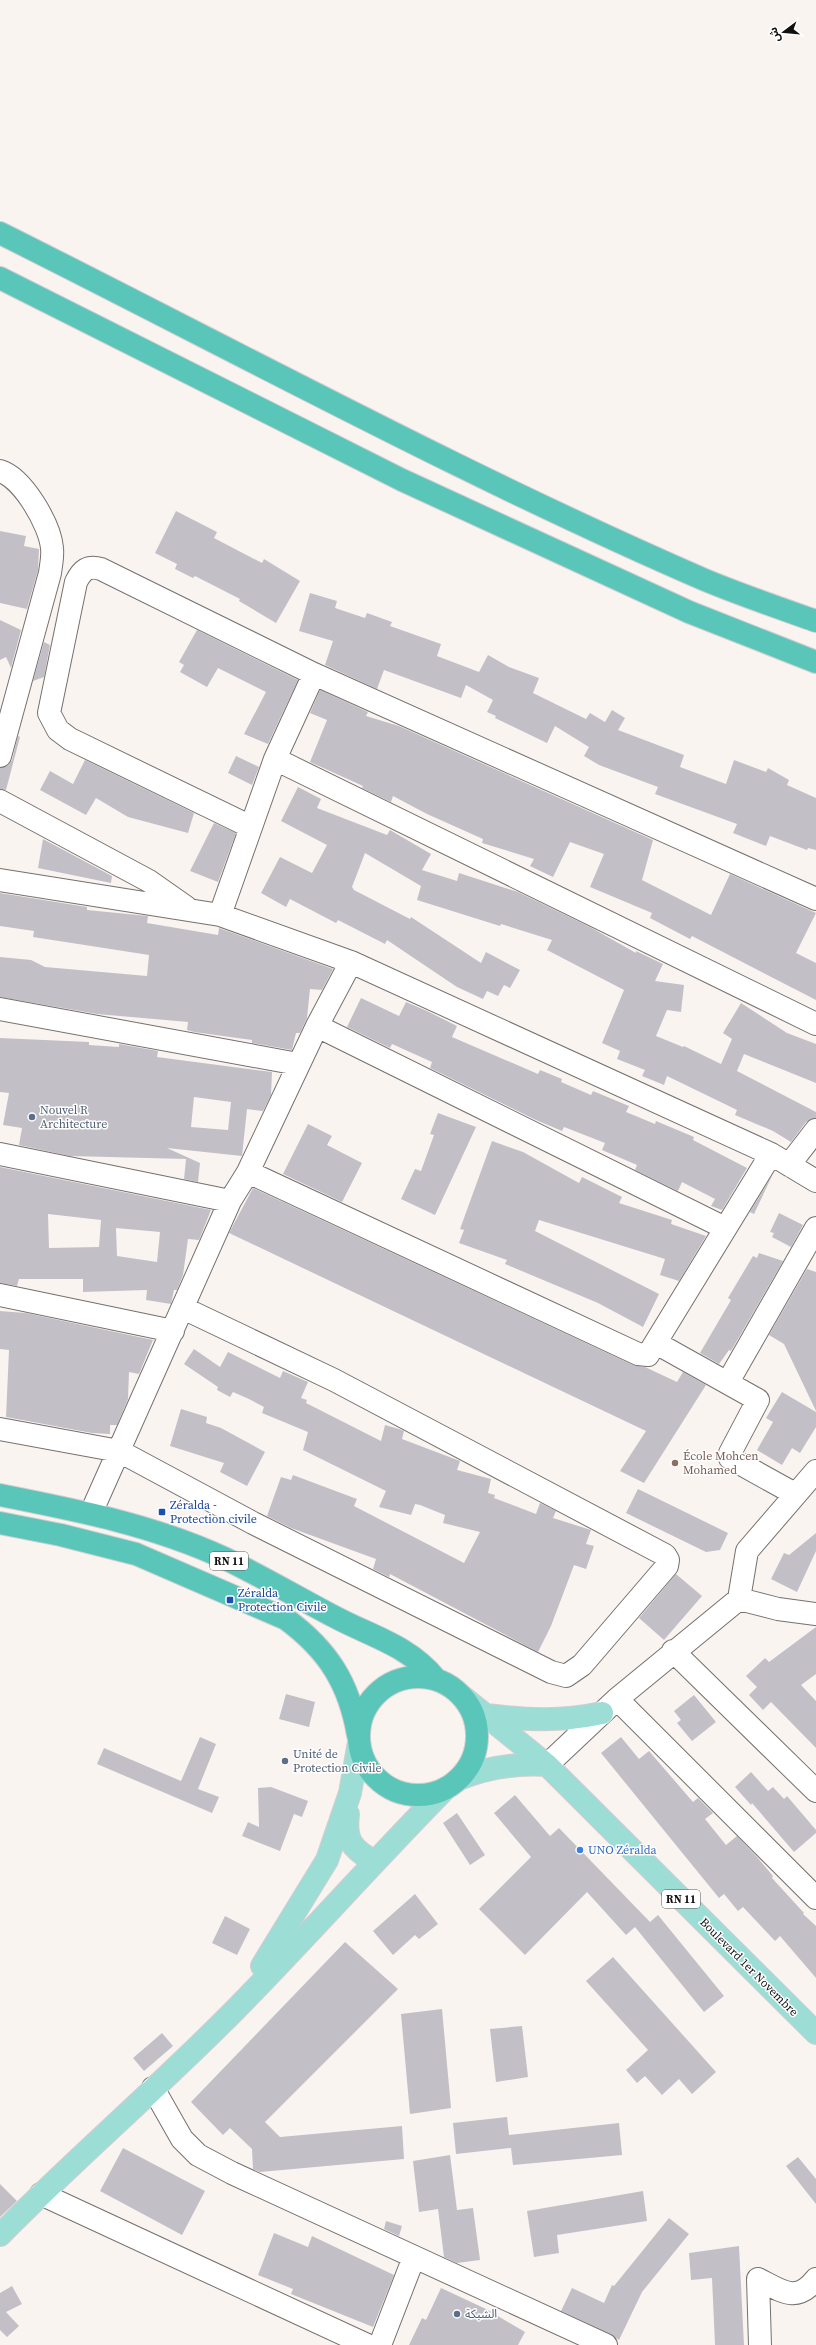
<svg xmlns="http://www.w3.org/2000/svg" width="816" height="2345" viewBox="0 0 816 2345" font-family="'Source Serif 4','Noto Sans Arabic',serif">
<style>
.building{fill:#c2c0c6;fill-rule:evenodd}
.lines{fill:none;stroke-linecap:round;stroke-linejoin:round}
.minor-casing{stroke:#76706e;stroke-width:24}
.major-casing{stroke:#d0cfcf;stroke-width:24}
.highway-casing{stroke:#d0cfcf;stroke-width:24}
.minor{stroke:#fff;stroke-width:22}
.major{stroke:#9cddd6;stroke-width:22}
.highway{stroke:#5ac6ba;stroke-width:22}
.service-dot{fill:#5c6f8a;stroke:#fff;stroke-width:1.5}
.education-dot{fill:#8d6e63;stroke:#fff;stroke-width:1.5}
.transit-dot{fill:#1a4fb4;stroke:#fff;stroke-width:1.5}
.shop-dot{fill:#3f7fe0;stroke:#fff;stroke-width:1.5}
.labels{text-anchor:middle;stroke-width:3;stroke-linejoin:round;paint-order:stroke}
.shield{fill:#fff;stroke:#5a5858;stroke-width:1}
.shield-label{font-size:11px;font-weight:bold;fill:#131010}
.service-label{font-size:12px;fill:#4e5e75;stroke:#fff;text-anchor:start}
.education-label{font-size:12px;fill:#785e54;stroke:#fff;text-anchor:start}
.transit-label{font-size:12px;fill:#164399;stroke:#fff;text-anchor:start}
.shop-label{font-size:12px;fill:#366cbe;stroke:#fff;text-anchor:start}
.street-label{font-size:12px;fill:#131010;stroke:#fff}
</style>
<rect width="100%" height="100%" fill="#faf4f1"/>
<path class="building" d="M 176,511 L 217,532 L 214,538 L 262,563 L 264,559 L 300,581 L 276,623 L 239,601 L 240,599 L 195,576 L 193,578 L 175,569 L 177,564 L 155,553 Z
M 0,531 L 26,536 L 24,546 L 39,549 L 38,570 L 27,609 L 0,603 Z
M 310,593 L 337,601 L 335,608 L 365,618 L 367,613 L 392,622 L 390,626 L 441,644 L 437,656 L 479,672 L 488,655 L 509,667 L 539,678 L 533,693 L 586,719 L 590,713 L 605,722 L 612,710 L 625,718 L 618,730 L 684,755 L 680,767 L 726,784 L 734,760 L 766,772 L 768,768 L 789,780 L 787,785 L 816,798 L 816,850 L 808,848 L 807,850 L 770,836 L 766,846 L 733,833 L 737,824 L 655,794 L 658,787 L 599,765 L 584,756 L 589,747 L 555,726 L 547,743 L 495,718 L 496,716 L 487,712 L 493,700 L 466,685 L 461,698 L 384,670 L 377,689 L 325,665 L 333,641 L 299,631 Z
M 0,620 L 21,630 L 11,668 L 6,657 L 0,660 Z
M 197,630 L 298,680 L 268,744 L 244,734 L 266,692 L 218,668 L 207,687 L 180,672 L 184,665 L 179,662 Z
M 44,642 L 50,645 L 44,677 L 33,681 Z
M 320,690 L 368,712 L 366,716 L 399,726 L 653,840 L 642,880 L 711,915 L 730,874 L 816,913 L 796,953 L 816,963 L 816,1000 L 692,936 L 690,939 L 650,918 L 652,913 L 590,887 L 604,854 L 570,842 L 553,877 L 530,866 L 534,859 L 482,843 L 483,839 L 427,814 L 393,796 L 391,802 L 362,788 L 363,786 L 310,762 L 327,720 L 310,713 Z
M 18,736 L 20,737 L 6,790 L 0,789 L 0,768 L 8,765 L 12,760 Z
M 236,756 L 259,767 L 252,785 L 228,773 Z
M 85,760 L 194,813 L 188,833 L 128,817 L 96,798 L 86,815 L 40,790 L 50,771 L 73,784 Z
M 298,787 L 321,799 L 317,808 L 387,835 L 390,830 L 431,854 L 422,870 L 457,881 L 459,873 L 518,892 L 590,927 L 636,953 L 636,951 L 663,964 L 655,981 L 684,985 L 681,1012 L 667,1010 L 656,1036 L 683,1047 L 684,1046 L 721,1064 L 732,1039 L 723,1033 L 741,1003 L 787,1033 L 816,1044 L 816,1083 L 744,1054 L 737,1071 L 816,1112 L 816,1118 L 806,1122 L 791,1142 L 773,1131 L 735,1115 L 737,1110 L 667,1076 L 664,1085 L 642,1076 L 645,1070 L 617,1059 L 620,1051 L 602,1043 L 624,990 L 547,950 L 552,940 L 501,924 L 500,926 L 417,900 L 421,886 L 365,853 L 352,887 L 354,890 L 410,919 L 411,917 L 481,963 L 486,952 L 520,970 L 510,988 L 504,985 L 498,996 L 487,991 L 483,999 L 457,987 L 387,940 L 385,944 L 338,920 L 336,923 L 290,899 L 286,907 L 261,893 L 280,857 L 312,873 L 327,845 L 281,821 Z
M 214,823 L 236,833 L 218,882 L 190,871 Z
M 43,839 L 112,876 L 111,883 L 38,868 Z
M 0,893 L 87,907 L 87,910 L 148,916 L 147,923 L 218,935 L 219,928 L 333,969 L 322,990 L 310,989 L 307,1018 L 300,1033 L 296,1033 L 292,1050 L 252,1043 L 252,1040 L 194,1032 L 187,1030 L 188,1022 L 97,1014 L 0,997 L 0,957 L 31,960 L 45,967 L 147,976 L 149,955 L 33,937 L 34,931 L 0,926 Z
M 361,998 L 399,1016 L 406,1002 L 427,1011 L 457,1026 L 452,1037 L 538,1074 L 540,1070 L 562,1079 L 561,1082 L 591,1095 L 593,1091 L 629,1106 L 626,1112 L 655,1124 L 656,1121 L 694,1137 L 693,1140 L 747,1168 L 722,1210 L 711,1206 L 715,1199 L 682,1182 L 678,1191 L 635,1170 L 637,1165 L 602,1150 L 605,1143 L 564,1127 L 562,1131 L 536,1120 L 430,1068 L 432,1062 L 392,1044 L 390,1048 L 347,1027 Z
M 0,1038 L 89,1042 L 89,1045 L 119,1047 L 119,1044 L 158,1051 L 157,1057 L 272,1072 L 271,1095 L 263,1111 L 247,1109 L 242,1156 L 167,1148 L 200,1163 L 198,1182 L 184,1179 L 186,1159 L 70,1156 L 19,1145 L 22,1128 L 3,1125 L 9,1093 L 0,1092 ZM 194,1097 L 231,1102 L 228,1130 L 191,1127 Z
M 438,1113 L 476,1127 L 435,1215 L 401,1199 L 415,1169 L 421,1171 L 434,1135 L 430,1134 Z
M 308,1124 L 332,1136 L 327,1145 L 362,1163 L 342,1202 L 283,1174 Z
M 492,1141 L 523,1152 L 579,1183 L 582,1177 L 622,1197 L 619,1203 L 672,1220 L 671,1224 L 706,1236 L 679,1281 L 660,1275 L 665,1259 L 539,1220 L 535,1231 L 659,1294 L 643,1327 L 598,1303 L 505,1264 L 507,1260 L 459,1243 L 464,1230 L 460,1229 Z
M 0,1167 L 211,1210 L 199,1240 L 188,1239 L 183,1275 L 177,1290 L 174,1290 L 171,1304 L 146,1300 L 147,1290 L 83,1292 L 83,1279 L 19,1279 L 17,1286 L 0,1283 ZM 48,1214 L 101,1220 L 99,1247 L 49,1248 ZM 116,1228 L 160,1232 L 157,1262 L 117,1256 Z
M 772,1176 L 754,1214 L 750,1212 Z
M 253,1188 L 633,1365 L 645,1367 L 677,1382 L 683,1372 L 706,1385 L 644,1483 L 620,1471 L 646,1431 L 229,1233 Z
M 779,1213 L 803,1225 L 791,1247 L 772,1237 L 774,1233 L 770,1232 Z
M 759,1253 L 783,1261 L 731,1351 L 729,1350 L 719,1364 L 700,1353 L 731,1300 L 728,1298 L 753,1256 L 757,1258 Z
M 807,1269 L 816,1272 L 816,1411 L 784,1344 L 769,1335 Z
M 0,1311 L 26,1313 L 153,1340 L 139,1374 L 129,1372 L 128,1399 L 117,1425 L 110,1425 L 110,1434 L 92,1433 L 6,1417 L 9,1350 L 0,1349 Z
M 194,1349 L 220,1367 L 228,1352 L 280,1378 L 283,1371 L 308,1382 L 301,1398 L 307,1400 L 306,1403 L 381,1441 L 385,1425 L 399,1429 L 404,1431 L 402,1439 L 460,1461 L 457,1470 L 491,1479 L 488,1493 L 495,1495 L 494,1498 L 536,1514 L 540,1503 L 556,1511 L 553,1518 L 591,1530 L 586,1544 L 594,1546 L 586,1569 L 574,1565 L 551,1626 L 538,1652 L 390,1574 L 389,1577 L 373,1569 L 376,1559 L 291,1528 L 267,1516 L 281,1477 L 291,1480 L 293,1475 L 357,1499 L 354,1506 L 464,1563 L 480,1532 L 443,1523 L 445,1515 L 420,1505 L 415,1504 L 411,1515 L 379,1507 L 386,1491 L 303,1450 L 308,1432 L 262,1413 L 264,1407 L 249,1399 L 233,1392 L 230,1397 L 217,1390 L 218,1387 L 184,1364 Z
M 782,1392 L 816,1412 L 816,1427 L 800,1453 L 792,1448 L 782,1465 L 757,1450 L 773,1422 L 766,1418 Z
M 181,1409 L 207,1417 L 206,1423 L 221,1428 L 265,1452 L 247,1486 L 220,1472 L 224,1463 L 170,1446 Z
M 638,1489 L 728,1533 L 720,1550 L 706,1552 L 626,1513 Z
M 816,1533 L 816,1551 L 797,1592 L 771,1579 L 784,1553 L 789,1555 Z
M 676,1574 L 702,1596 L 664,1640 L 639,1618 Z
M 816,1627 L 816,1674 L 801,1685 L 816,1701 L 816,1748 L 771,1702 L 763,1710 L 749,1695 L 757,1687 L 746,1676 L 765,1658 L 769,1662 Z
M 286,1694 L 315,1702 L 309,1727 L 279,1719 Z
M 694,1695 L 716,1722 L 692,1741 L 677,1723 L 681,1720 L 674,1711 Z
M 200,1737 L 216,1744 L 198,1789 L 219,1797 L 212,1813 L 97,1764 L 104,1748 L 181,1781 Z
M 621,1737 L 639,1759 L 649,1751 L 693,1802 L 698,1798 L 713,1813 L 705,1819 L 726,1845 L 737,1836 L 757,1857 L 773,1876 L 772,1878 L 804,1913 L 803,1914 L 816,1926 L 816,1978 L 780,1936 L 775,1941 L 743,1907 L 738,1911 L 724,1894 L 719,1898 L 601,1753 Z
M 751,1772 L 768,1791 L 773,1787 L 784,1799 L 787,1796 L 816,1830 L 816,1833 L 794,1852 L 752,1803 L 751,1805 L 735,1787 Z
M 271,1787 L 308,1801 L 302,1817 L 294,1814 L 280,1851 L 242,1836 L 248,1822 L 259,1827 L 258,1788 Z
M 515,1795 L 550,1836 L 559,1828 L 650,1922 L 658,1915 L 724,1996 L 704,2012 L 635,1927 L 626,1935 L 587,1892 L 525,1955 L 479,1909 L 531,1857 L 494,1813 Z
M 457,1813 L 485,1855 L 470,1865 L 443,1823 Z
M 415,1894 L 438,1924 L 419,1939 L 415,1935 L 393,1955 L 373,1931 Z
M 225,1916 L 250,1929 L 237,1955 L 212,1943 Z
M 345,1942 L 398,1989 L 265,2122 L 280,2137 L 402,2126 L 404,2159 L 260,2172 L 253,2169 L 252,2149 L 230,2128 L 223,2135 L 191,2102 Z
M 613,1957 L 716,2072 L 692,2094 L 679,2079 L 662,2095 L 645,2076 L 637,2083 L 626,2070 L 648,2050 L 586,1981 Z
M 442,2009 L 451,2108 L 410,2114 L 401,2014 Z
M 522,2026 L 528,2077 L 496,2082 L 490,2029 Z
M 162,2033 L 173,2046 L 144,2071 L 133,2058 Z
M 507,2117 L 509,2135 L 619,2123 L 622,2155 L 513,2165 L 511,2148 L 456,2154 L 453,2123 Z
M 123,2148 L 205,2191 L 182,2235 L 100,2191 Z
M 450,2155 L 457,2210 L 473,2208 L 480,2260 L 457,2263 L 444,2257 L 438,2209 L 419,2212 L 413,2161 Z
M 798,2157 L 816,2179 L 816,2204 L 786,2166 Z
M 0,2184 L 17,2201 L 0,2217 Z
M 643,2191 L 647,2221 L 557,2235 L 559,2253 L 534,2257 L 527,2211 Z
M 669,2218 L 689,2234 L 642,2292 L 619,2340 L 611,2334 L 561,2311 L 572,2288 L 604,2303 L 612,2285 L 614,2286 Z
M 386,2221 L 402,2226 L 399,2236 L 384,2229 Z
M 274,2233 L 308,2247 L 312,2236 L 394,2275 L 373,2327 L 291,2294 L 293,2289 L 258,2275 Z
M 739,2246 L 744,2345 L 715,2345 L 712,2278 L 691,2280 L 689,2253 Z
M 12,2286 L 22,2304 L 6,2312 L 19,2326 L 7,2337 L 0,2330 L 0,2293 Z
M 441,2288 L 486,2309 L 525,2332 L 518,2345 L 409,2345 L 422,2318 L 426,2320 Z"/>
<g class="lines">
<g class="minor-casing">
<path id="minor" d="M 0,471 C 23,478 50,525 52,548 C 53,556 51,565 50,573 L 0,756
M 275,759 L 816,1024
M 0,801 L 149,881 L 186,907
M 251,827 L 70,739 L 58,730 L 49,713 L 76,582 C 82,570 88,565 101,569 L 314,674 L 816,899
M 0,880 L 220,915 L 351,962 L 771,1154 L 816,1181
M 220,915 L 275,759 L 314,674
M 0,1009 L 298,1064
M 317,1026 L 725,1228
M 0,1154 L 230,1201
M 789,1165 L 816,1130
M 248,1172 L 638,1354 L 648,1355 L 771,1154
M 0,1295 L 173,1331
M 656,1343 L 758,1400 L 730,1453 L 730,1458 L 795,1494
M 728,1382 L 816,1228
M 0,1429 L 119,1451 L 253,1523 L 551,1672 L 566,1676 L 582,1665 L 667,1566 L 668,1560 L 665,1555 L 334,1380 L 183,1308
M 91,1513 L 230,1201 L 248,1172 L 317,1026 L 351,962
M 739,1599 L 778,1609 L 816,1614
M 673,1651 L 816,1791
M 617,1699 L 816,1898
M 547,1765 L 617,1699 L 739,1599 L 747,1551 L 816,1471
M 153,2088 L 182,2139 L 198,2155 L 232,2173 L 606,2345
M 41,2194 L 367,2345
M 380,2345 L 414,2257
M 760,2345 L 758,2279 C 782,2291 796,2304 816,2279"/>
</g>
<g class="major-casing">
<path id="major" d="M 463,1697 L 547,1765 L 816,2033
M 486,1715 C 528,1720 560,1722 602,1713
M 459,1779 C 488,1767 515,1763 547,1765
M 348,1814 C 345,1840 351,1848 373,1861
M 262,1966 L 327,1860 L 350,1793 L 359,1742
M 0,2235 C 76,2158 159,2087 235,2010 C 306,1938 373,1862 444,1790"/>
</g>
<g class="highway-casing">
<path id="highway" d="M 0,233 C 234,350 465,476 705,580 C 741,595 779,608 816,621
M 0,278 L 402,480 L 689,612 L 816,662
M 0,1495 C 76,1510 153,1525 224,1558 C 261,1576 297,1597 333,1616 C 370,1636 408,1645 435,1678
M 0,1523 L 61,1535 L 136,1554 L 286,1619 C 328,1650 349,1683 358,1735
M359 1736a59 59 0 1 1 118 0a59 59 0 1 1-118 0Z"/>
</g>
<use href="#minor" class="minor"/>
<use href="#major" class="major"/>
<use href="#highway" class="highway"/>
</g>
<g class="service-dot">
<circle cx="32" cy="1117" r="4"/>
<circle cx="285" cy="1761" r="4"/>
<circle cx="457" cy="2314" r="4"/>
</g>
<circle class="education-dot" cx="675" cy="1463" r="4"/>
<g class="transit-dot">
<rect x="158" y="1508" width="8" height="8" rx="2"/>
<rect x="226" y="1596" width="8" height="8" rx="2"/>
</g>
<circle class="shop-dot" cx="580" cy="1850" r="4"/>
<g class="labels">
<g class="shield">
<rect x="210" y="1552" width="38" height="18" rx="3"/>
<rect x="662" y="1890" width="38" height="18" rx="3"/>
</g>
<g class="shield-label">
<text x="229" y="1565">RN 11</text>
<text x="681" y="1903">RN 11</text>
</g>
<g class="service-label">
<text x="40" y="1114">Nouvel R<tspan x="40" dy="14">Architecture</tspan></text>
<text x="293" y="1758">Unité de<tspan x="293" dy="14">Protection Civile</tspan></text>
<text x="465" y="2318">الشبكة</text>
</g>
<g class="education-label">
<text x="683" y="1460">École Mohcen<tspan x="683" dy="14">Mohamed</tspan></text>
</g>
<g class="transit-label">
<text x="170" y="1509">Zéralda -<tspan x="170" dy="14">Protection civile</tspan></text>
<text x="238" y="1597">Zéralda<tspan x="238" dy="14">Protection Civile</tspan></text>
</g>
<g class="shop-label">
<text x="588" y="1854">UNO Zéralda</text>
</g>
<g class="street-label">
<text transform="translate(749 1967) rotate(45)" y="4">Boulevard 1er Novembre</text>
</g>
</g>
<g transform="translate(784 32) rotate(254)" stroke="#ffffff" stroke-width="3" paint-order="stroke">
<path d="M0-3L7 15L0 10L-7 15Z" fill="#131010"/>
<text y="-6" font-size="11" font-weight="bold" text-anchor="middle" fill="#131010">ش</text>
</g>
</svg>
